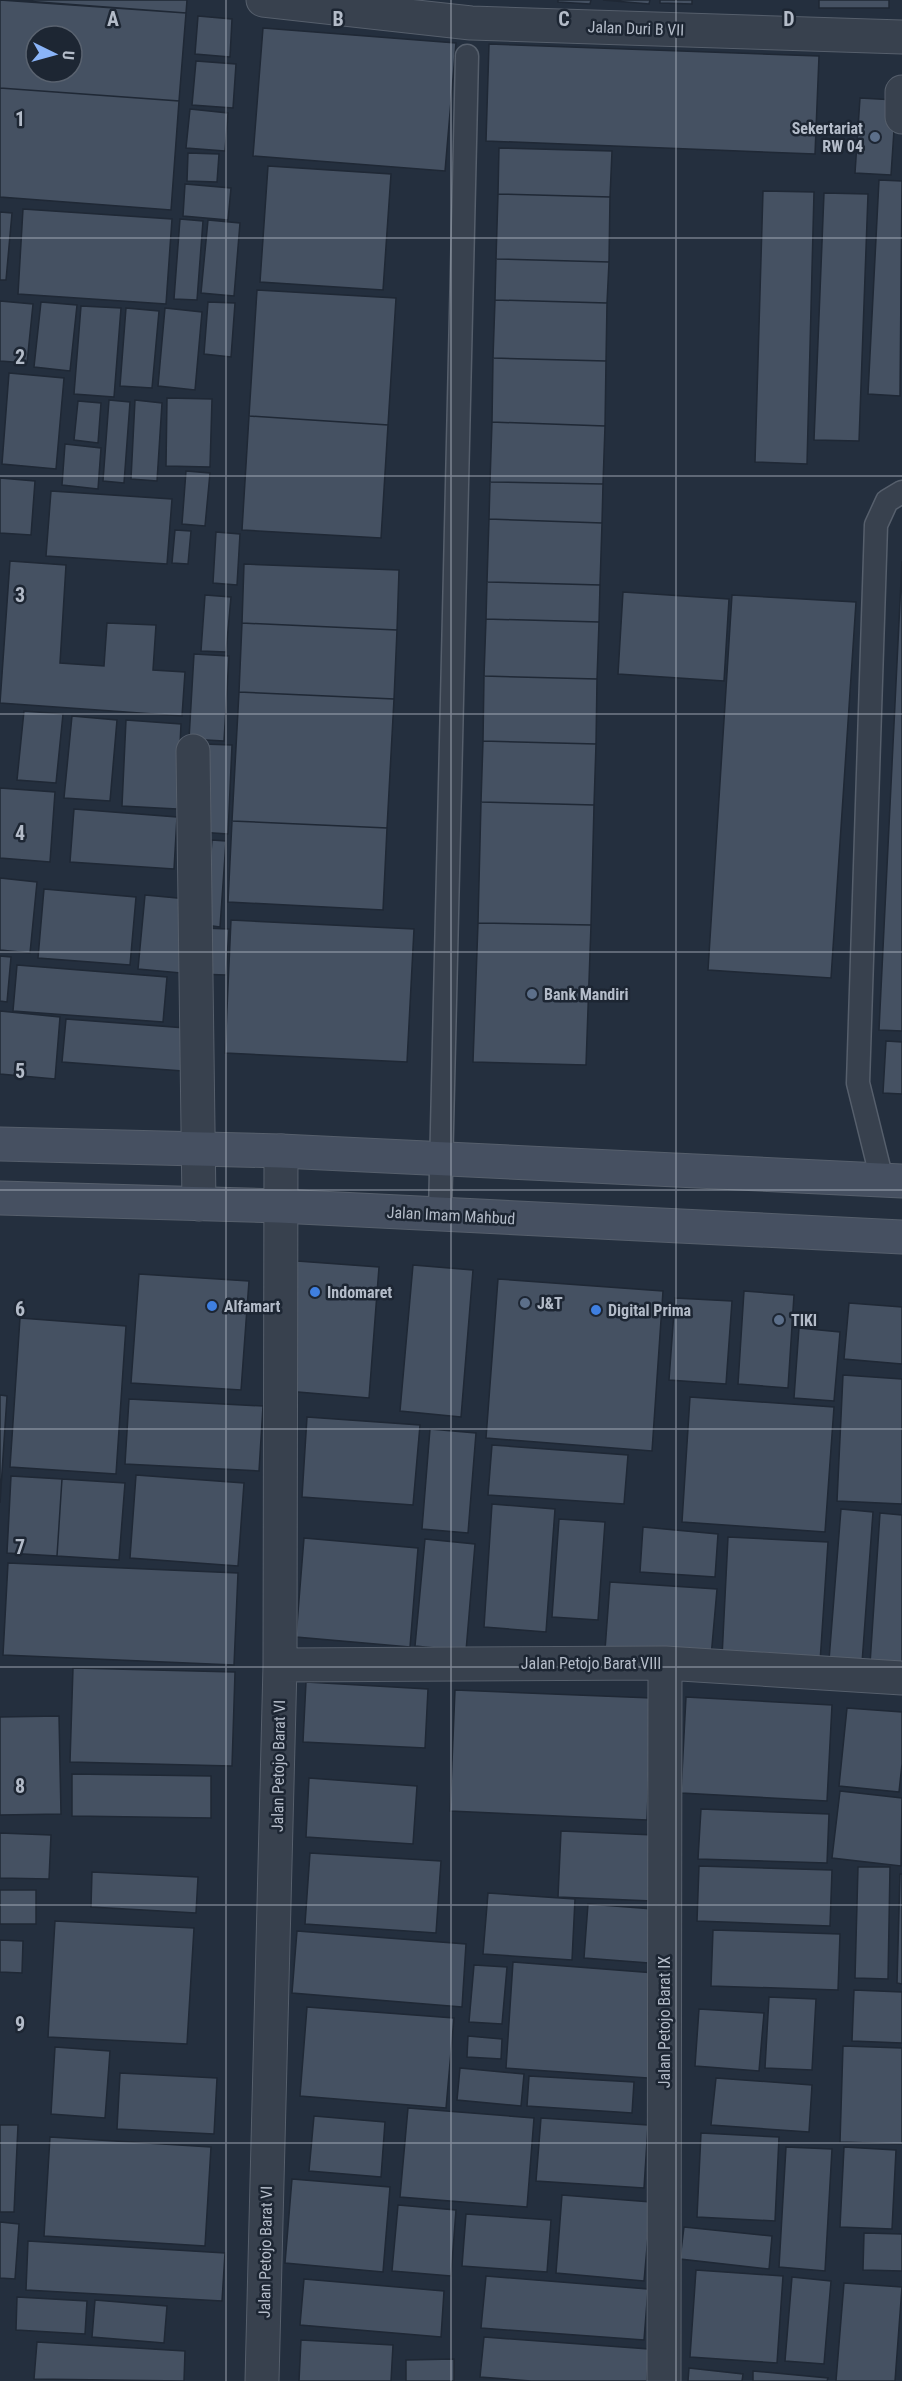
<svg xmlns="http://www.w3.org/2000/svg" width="902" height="2381" viewBox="0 0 902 2381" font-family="'Roboto Condensed',sans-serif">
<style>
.building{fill:#455162;stroke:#1f2835;stroke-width:1.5;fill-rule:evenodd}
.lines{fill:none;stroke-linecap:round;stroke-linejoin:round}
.lane-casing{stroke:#565f6c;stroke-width:25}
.street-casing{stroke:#565f6c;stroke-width:35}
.secondary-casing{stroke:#565f6c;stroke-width:35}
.lane{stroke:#38414e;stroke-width:22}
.street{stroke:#38414e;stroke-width:33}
.secondary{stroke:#465061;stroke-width:33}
.grid{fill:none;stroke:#b4bcc9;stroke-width:1.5;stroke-opacity:0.55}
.service-dot{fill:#5c6f8a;stroke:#1d2633;stroke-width:2}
.shop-dot{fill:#3f7fe0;stroke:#1d2633;stroke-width:2}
.labels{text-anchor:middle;stroke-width:5;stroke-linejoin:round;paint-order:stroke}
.street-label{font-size:16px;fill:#b4bcc9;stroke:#1d2633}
.poi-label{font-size:16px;font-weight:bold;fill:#b4bcc9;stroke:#1d2633;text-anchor:start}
.grid-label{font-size:20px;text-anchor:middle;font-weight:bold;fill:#b4bcc9;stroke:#1d2633;stroke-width:5;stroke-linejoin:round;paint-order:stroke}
</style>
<rect width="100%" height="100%" fill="#242f3e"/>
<path class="building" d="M 0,0 L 186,13 L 179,101 L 0,88 ZM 36,36 L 72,36 L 72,72 L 36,72 Z
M 12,0 L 187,0 L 186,13 Z
M 558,0 L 591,0 L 590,4 L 558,2 Z
M 603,0 L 650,0 L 649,4 Z
M 660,0 L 692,0 L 692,4 L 660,3 Z
M 819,0 L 889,0 L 889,8 L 819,8 Z
M 198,16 L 232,19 L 230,57 L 195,54 Z
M 263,28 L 456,43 L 445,171 L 253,156 Z
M 489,44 L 819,56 L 815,154 L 486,141 Z
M 196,61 L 236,64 L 233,108 L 192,105 Z
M 0,88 L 179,101 L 171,210 L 0,197 Z
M 860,98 L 896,100 L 891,175 L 855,173 Z
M 190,109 L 228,113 L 225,151 L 186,148 Z
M 499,148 L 612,151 L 610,197 L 498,194 Z
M 188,153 L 219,154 L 217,182 L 187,181 Z
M 268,166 L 391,174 L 383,290 L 260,282 Z
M 879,180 L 902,181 L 900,396 L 868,394 Z
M 185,184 L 231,188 L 228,220 L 183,216 Z
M 763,191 L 814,192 L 807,464 L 755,462 Z
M 824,193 L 868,194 L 859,441 L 814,440 Z
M 498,194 L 610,197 L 609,262 L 496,259 Z
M 23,209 L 172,219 L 166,304 L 18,294 Z
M 0,212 L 12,213 L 6,280 L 0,280 Z
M 180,219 L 203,221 L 197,300 L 174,299 Z
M 208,220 L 240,223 L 234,296 L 201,293 Z
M 496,259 L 609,262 L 607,303 L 495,300 Z
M 257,290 L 396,298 L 388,425 L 249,416 Z
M 495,300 L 607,303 L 606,361 L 493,358 Z
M 0,301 L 33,304 L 27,363 L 0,361 Z
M 41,302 L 77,305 L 70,371 L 34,367 Z
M 208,302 L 235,303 L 231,357 L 204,354 Z
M 81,306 L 121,308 L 114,397 L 74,394 Z
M 126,308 L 159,311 L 152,388 L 120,386 Z
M 165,308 L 202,312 L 195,390 L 158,386 Z
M 493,358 L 606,361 L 605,426 L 492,422 Z
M 9,373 L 64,378 L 56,469 L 2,464 Z
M 167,398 L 212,399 L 210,467 L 166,466 Z
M 109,400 L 130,402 L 124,483 L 103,481 Z
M 135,400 L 162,403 L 157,481 L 131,479 Z
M 78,401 L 101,403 L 98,443 L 74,440 Z
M 249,416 L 388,425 L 381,538 L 242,530 Z
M 492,422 L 605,426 L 603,484 L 490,482 Z
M 65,444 L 101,448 L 98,489 L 62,485 Z
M 186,471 L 210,473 L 205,526 L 182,524 Z
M 0,478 L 35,481 L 31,535 L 0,533 Z
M 490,482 L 603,484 L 602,523 L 489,519 Z
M 51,491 L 172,499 L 167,564 L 46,556 Z
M 489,519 L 602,523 L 600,585 L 487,582 Z
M 175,530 L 191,531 L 188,564 L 172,563 Z
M 216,532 L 240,534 L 237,585 L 213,583 Z
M 10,561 L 66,565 L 60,663 L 104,666 L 107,623 L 156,625 L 153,670 L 185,672 L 182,716 L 0,703 Z
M 902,561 L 902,1031 L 879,1030 Z
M 244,564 L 399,570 L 397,630 L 242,623 Z
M 487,582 L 600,585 L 599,622 L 486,619 Z
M 623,592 L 729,599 L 724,681 L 618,674 Z
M 205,595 L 231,597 L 226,652 L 201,651 Z
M 732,595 L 856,602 L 831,978 L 708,970 Z
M 486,619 L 599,622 L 597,679 L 484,676 Z
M 242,623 L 397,630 L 394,699 L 239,692 Z
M 194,654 L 229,656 L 224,741 L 189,739 Z
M 484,676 L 597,679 L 596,744 L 483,741 Z
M 239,692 L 394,699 L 387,828 L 232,821 Z
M 24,711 L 63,714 L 56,783 L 17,780 Z
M 72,716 L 117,720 L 110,801 L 64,798 Z
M 126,720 L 181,724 L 177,809 L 122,806 Z
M 483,741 L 596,744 L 594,805 L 481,802 Z
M 203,744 L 232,745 L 228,834 L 199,832 Z
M 0,788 L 55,792 L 50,862 L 0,858 Z
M 481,802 L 594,805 L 591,925 L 478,923 Z
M 74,809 L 177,817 L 174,869 L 70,862 Z
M 232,821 L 387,828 L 383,910 L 228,902 Z
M 212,840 L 226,841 L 220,927 L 205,925 Z
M 0,878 L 37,882 L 30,953 L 0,950 Z
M 44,889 L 136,897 L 130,965 L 38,958 Z
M 145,895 L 188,899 L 181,973 L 138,969 Z
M 231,920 L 414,929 L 407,1062 L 225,1053 Z
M 478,923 L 591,925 L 586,1065 L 473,1062 Z
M 202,928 L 229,929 L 226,975 L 198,974 Z
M 0,956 L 11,957 L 7,1002 L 0,1001 Z
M 17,965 L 167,977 L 163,1022 L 13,1011 Z
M 0,1011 L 60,1017 L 55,1079 L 0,1074 Z
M 66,1019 L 186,1028 L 183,1071 L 62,1062 Z
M 886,1041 L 902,1042 L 902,1094 L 883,1093 Z
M 297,1261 L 379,1267 L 369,1398 L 286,1391 Z
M 413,1265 L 473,1270 L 461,1417 L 400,1411 Z
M 139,1274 L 249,1281 L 241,1390 L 131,1383 Z
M 498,1279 L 663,1291 L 652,1451 L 486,1438 Z
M 744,1291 L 794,1295 L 788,1388 L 738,1384 Z
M 675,1298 L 732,1301 L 726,1384 L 669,1380 Z
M 849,1303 L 902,1307 L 902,1364 L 844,1359 Z
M 20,1318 L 126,1326 L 116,1474 L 10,1467 Z
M 799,1328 L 840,1332 L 834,1401 L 794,1398 Z
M 843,1375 L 902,1379 L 902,1504 L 837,1501 Z
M 0,1395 L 7,1396 L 0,1503 Z
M 690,1397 L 834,1407 L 825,1532 L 682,1522 Z
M 129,1399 L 263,1406 L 259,1471 L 125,1464 Z
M 307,1417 L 420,1425 L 413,1505 L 302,1497 Z
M 430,1429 L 476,1433 L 468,1533 L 422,1529 Z
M 492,1445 L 628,1455 L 624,1504 L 488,1495 Z
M 136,1475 L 244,1483 L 238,1566 L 130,1558 Z
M 11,1476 L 62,1479 L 57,1556 L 7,1553 Z
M 62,1479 L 125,1483 L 119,1560 L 57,1556 Z
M 492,1504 L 555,1509 L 546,1632 L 484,1627 Z
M 841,1509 L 873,1512 L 862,1663 L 829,1660 Z
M 880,1513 L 902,1515 L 902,1666 L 870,1664 Z
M 559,1519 L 605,1522 L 598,1620 L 552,1617 Z
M 643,1527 L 718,1534 L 715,1577 L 640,1572 Z
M 728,1537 L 828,1542 L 820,1662 L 722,1657 Z
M 304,1538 L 418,1548 L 410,1647 L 296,1637 Z
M 425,1539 L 475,1544 L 466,1651 L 415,1646 Z
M 8,1563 L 238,1573 L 234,1665 L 3,1655 Z
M 610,1582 L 717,1589 L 711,1657 L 605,1650 Z
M 73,1668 L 235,1672 L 232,1766 L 70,1762 Z
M 306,1682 L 428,1689 L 425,1748 L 303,1742 Z
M 455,1690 L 652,1698 L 647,1820 L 450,1811 Z
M 686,1697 L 832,1705 L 827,1801 L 681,1793 Z
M 847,1708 L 902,1712 L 902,1764 L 899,1792 L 839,1786 Z
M 59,1716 L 61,1814 L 0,1815 L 0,1717 Z
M 72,1774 L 211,1776 L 211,1818 L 72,1816 Z
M 309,1778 L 417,1786 L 413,1844 L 306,1837 Z
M 840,1791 L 902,1798 L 901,1866 L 832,1858 Z
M 701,1809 L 829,1814 L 827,1863 L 698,1859 Z
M 561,1831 L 654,1835 L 652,1901 L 558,1897 Z
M 0,1833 L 51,1835 L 49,1879 L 0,1878 Z
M 310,1853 L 441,1861 L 436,1933 L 305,1924 Z
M 699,1866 L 832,1870 L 830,1926 L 697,1921 Z
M 858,1867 L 890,1867 L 888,1979 L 855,1978 Z
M 92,1872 L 198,1877 L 196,1913 L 91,1907 Z
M 900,1874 L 902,1874 L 902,1984 L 897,1983 Z
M 0,1890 L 36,1890 L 36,1924 L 0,1924 Z
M 488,1893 L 575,1899 L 572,1960 L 483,1954 Z
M 588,1904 L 653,1909 L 649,1963 L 584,1958 Z
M 55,1921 L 194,1928 L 187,2044 L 48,2037 Z
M 713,1930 L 840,1934 L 838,1990 L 711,1986 Z
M 297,1931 L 466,1944 L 462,2007 L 292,1993 Z
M 0,1940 L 23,1941 L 22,1973 L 0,1972 Z
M 513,1962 L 655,1973 L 648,2078 L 506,2068 Z
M 474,1965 L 507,1967 L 502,2024 L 469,2022 Z
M 854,1990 L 902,1992 L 902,2043 L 852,2041 Z
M 769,1997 L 816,1999 L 812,2070 L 765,2068 Z
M 307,2007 L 454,2018 L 446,2108 L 300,2096 Z
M 699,2009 L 764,2013 L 759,2071 L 695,2066 Z
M 468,2036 L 502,2039 L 501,2059 L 467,2057 Z
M 843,2046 L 902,2048 L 902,2144 L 840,2142 Z
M 55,2047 L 110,2051 L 105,2118 L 51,2114 Z
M 460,2068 L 524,2074 L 521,2106 L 457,2100 Z
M 120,2073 L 217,2078 L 214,2134 L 117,2129 Z
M 529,2076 L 634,2082 L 632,2113 L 527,2106 Z
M 716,2078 L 812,2085 L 809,2132 L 711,2125 Z
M 408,2108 L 534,2118 L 527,2207 L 400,2197 Z
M 314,2116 L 385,2122 L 381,2177 L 309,2171 Z
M 541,2118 L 648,2125 L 644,2188 L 536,2181 Z
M 0,2125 L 18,2125 L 14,2212 L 0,2212 Z
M 701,2133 L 779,2137 L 775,2221 L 697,2217 Z
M 50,2137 L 211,2147 L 205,2246 L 44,2236 Z
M 786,2147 L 832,2149 L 825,2271 L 779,2267 Z
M 844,2147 L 896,2150 L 892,2229 L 840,2227 Z
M 292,2179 L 390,2187 L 383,2272 L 285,2263 Z
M 562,2195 L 651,2202 L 644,2281 L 556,2273 Z
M 398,2205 L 456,2210 L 451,2276 L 392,2271 Z
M 466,2214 L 551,2220 L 547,2272 L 462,2266 Z
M 0,2222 L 19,2224 L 15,2279 L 0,2278 Z
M 684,2227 L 772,2236 L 769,2269 L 680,2259 Z
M 864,2233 L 902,2234 L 902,2271 L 863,2270 Z
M 28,2241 L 225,2253 L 222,2301 L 26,2290 Z
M 696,2270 L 783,2276 L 777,2363 L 690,2357 Z
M 486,2276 L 648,2289 L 644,2340 L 481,2328 Z
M 792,2277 L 831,2281 L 824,2364 L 785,2361 Z
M 304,2279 L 444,2291 L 441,2337 L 300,2325 Z
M 844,2283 L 902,2287 L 895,2381 L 836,2381 Z
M 17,2297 L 87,2301 L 85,2334 L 16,2330 Z
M 95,2300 L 167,2306 L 164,2343 L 92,2337 Z
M 484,2337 L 649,2349 L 647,2381 L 531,2381 L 480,2377 Z
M 301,2340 L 393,2345 L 391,2381 L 299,2381 Z
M 37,2342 L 185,2351 L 184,2381 L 34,2379 Z
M 454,2359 L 454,2381 L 406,2381 L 406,2360 Z
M 689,2368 L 743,2374 L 742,2381 L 688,2381 Z
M 753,2371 L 828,2378 L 827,2381 L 753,2381 Z"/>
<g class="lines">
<g class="lane-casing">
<path id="lane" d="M 882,1180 L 858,1083 L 876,525 L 887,501 L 902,492
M 440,1214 L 467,56"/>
</g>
<g class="street-casing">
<path id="street" d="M 263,0 L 471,23 L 902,37
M 902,92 L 902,117
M 193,751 L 199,1204
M 280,1665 L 665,1663 L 902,1678
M 262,2381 L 280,1665 L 281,1151
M 664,2381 L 665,1663"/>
</g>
<g class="secondary-casing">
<path id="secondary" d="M 0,1144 L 281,1151 L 902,1181
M 0,1198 L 279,1206 L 902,1237"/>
</g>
<use href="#lane" class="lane"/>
<use href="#street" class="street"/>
<use href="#secondary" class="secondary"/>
</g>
<path class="grid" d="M 226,0 L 226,2381M 451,0 L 451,2381M 676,0 L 676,2381M 0,238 L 902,238M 0,476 L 902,476M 0,714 L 902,714M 0,952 L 902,952M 0,1190 L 902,1190M 0,1429 L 902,1429M 0,1667 L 902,1667M 0,1905 L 902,1905M 0,2143 L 902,2143"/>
<g class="service-dot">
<circle cx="875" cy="137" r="6"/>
<circle cx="532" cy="994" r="6"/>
<circle cx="525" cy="1303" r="6"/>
<circle cx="779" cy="1320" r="6"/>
</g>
<g class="shop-dot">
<circle cx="315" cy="1292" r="6"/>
<circle cx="212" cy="1306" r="6"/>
<circle cx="596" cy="1310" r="6"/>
</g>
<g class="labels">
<g class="street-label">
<text transform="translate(636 28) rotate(2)" y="6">Jalan Duri B VII</text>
<text transform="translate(451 1215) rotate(3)" y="6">Jalan Imam Mahbud</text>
<text x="591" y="1669">Jalan Petojo Barat VIII</text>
<text transform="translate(278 1766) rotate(-89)" y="6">Jalan Petojo Barat VI</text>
<text transform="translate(664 2022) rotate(-90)" y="6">Jalan Petojo Barat IX</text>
<text transform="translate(265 2252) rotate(-89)" y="6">Jalan Petojo Barat VI</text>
</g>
<g class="poi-label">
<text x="863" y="134" text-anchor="end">Sekertariat<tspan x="863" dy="18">RW 04</tspan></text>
<text x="544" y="1000">Bank Mandiri</text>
<text x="327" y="1298">Indomaret</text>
<text x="537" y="1309">J&amp;T</text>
<text x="224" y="1312">Alfamart</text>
<text x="608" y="1316">Digital Prima</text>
<text x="791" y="1326">TIKI</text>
</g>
</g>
<g class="grid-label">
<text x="113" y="26">A</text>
<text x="338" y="26">B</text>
<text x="564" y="26">C</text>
<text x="789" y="26">D</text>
<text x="20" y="126">1</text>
<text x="20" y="364">2</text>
<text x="20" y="602">3</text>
<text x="20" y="840">4</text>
<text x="20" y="1078">5</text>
<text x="20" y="1316">6</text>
<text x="20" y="1554">7</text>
<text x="20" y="1793">8</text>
<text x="20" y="2031">9</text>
</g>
<g transform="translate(54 54) rotate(95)"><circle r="28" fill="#1d2633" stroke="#59626f" stroke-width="1.5"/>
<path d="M0-4.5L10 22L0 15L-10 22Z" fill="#8ab4f8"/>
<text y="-9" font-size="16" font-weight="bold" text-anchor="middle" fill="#b4bcc9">U</text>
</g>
</svg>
